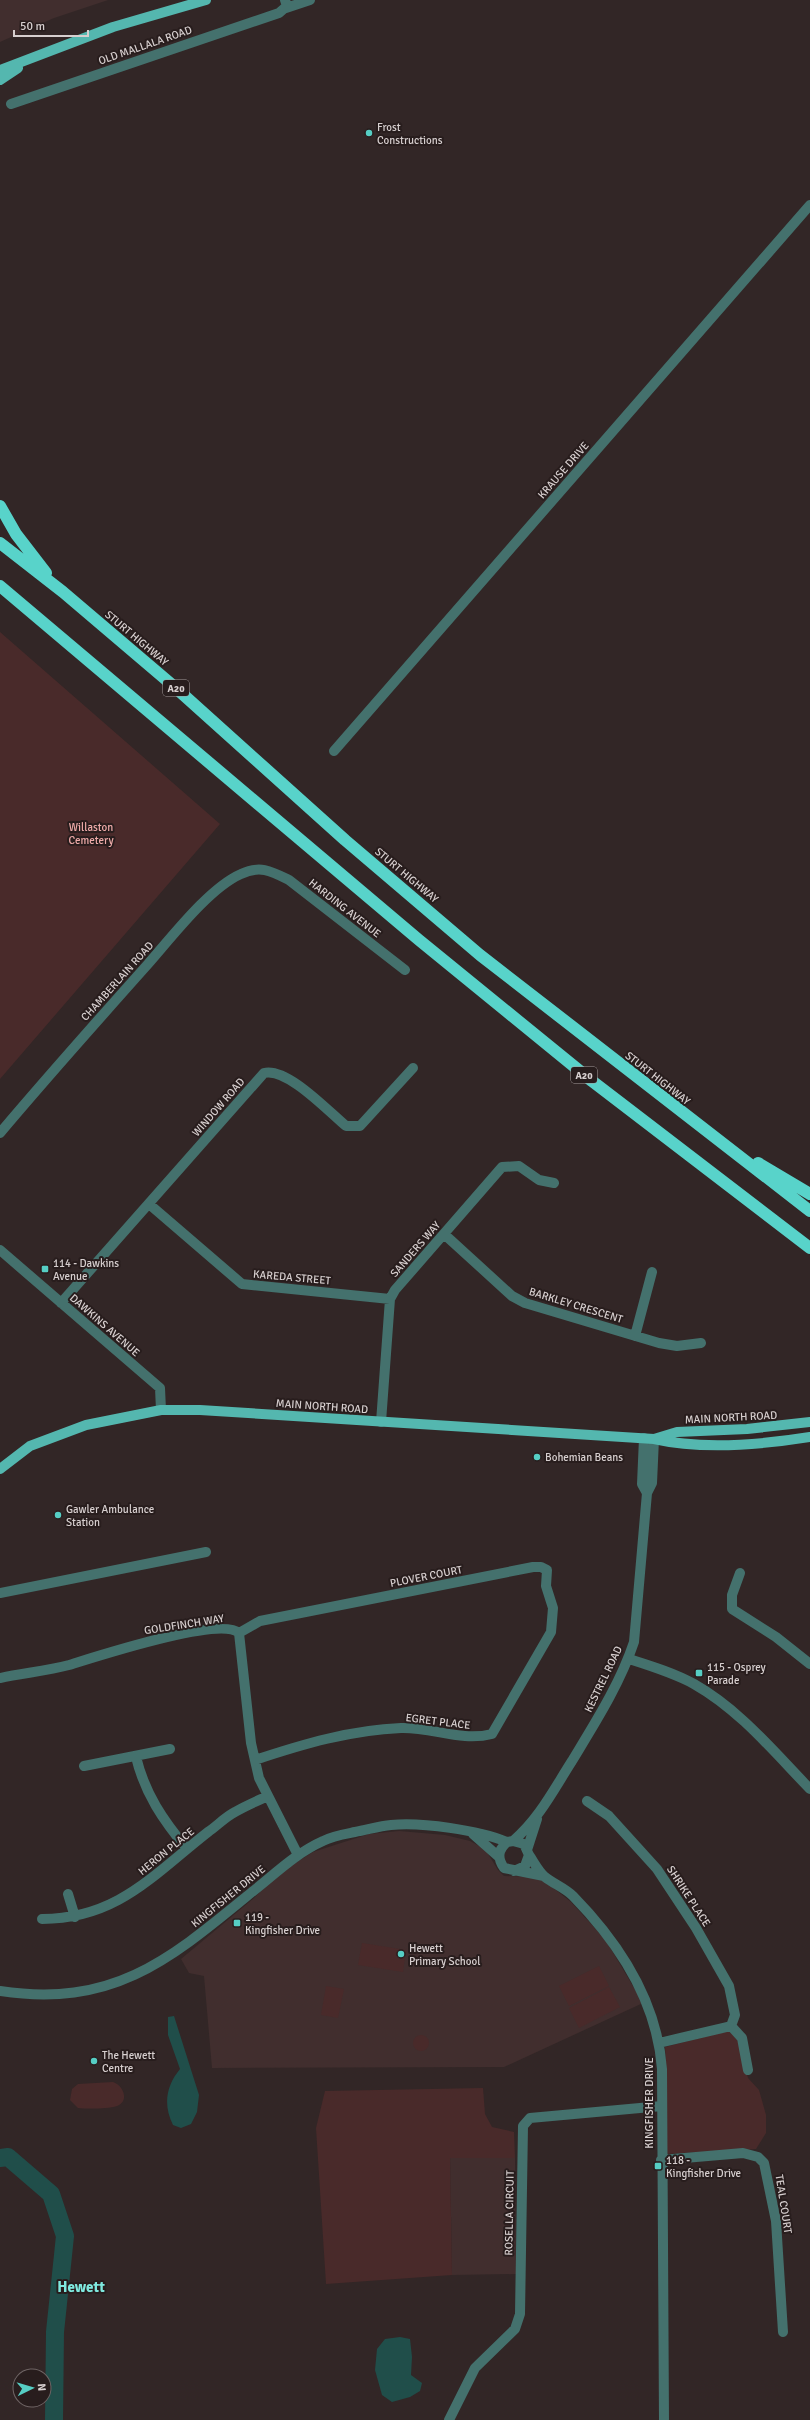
<svg xmlns="http://www.w3.org/2000/svg" width="810" height="2420" viewBox="0 0 810 2420" font-family="Signika,sans-serif">
<style>
.built{fill:#412e2e}
.green{fill:#492a2a}
.water{fill:#204e4a}
.lines{fill:none;stroke-linecap:round;stroke-linejoin:round}
.river{stroke:#204e4a;stroke-width:18}
.minor{stroke:#44716d;stroke-width:10}
.major{stroke:#54b7af;stroke-width:10}
.highway{stroke:#58d3ca;stroke-width:12}
.poi-dot{fill:#56cec4;stroke:#281d1d;stroke-width:1.5}
.labels{text-anchor:middle;stroke-width:4;stroke-linejoin:round;paint-order:stroke}
.shield{fill:#281d1d;stroke:#a29a9a;stroke-width:1}
.shield-label{font-size:10px;font-weight:bold;fill:#d7cfcf}
.street-label{font-size:11px;fill:#d7cfcf;stroke:#281d1d}
.poi-label{font-size:11px;fill:#d7cfcf;stroke:#281d1d;text-anchor:start}
.park-label{font-size:11px;fill:#efaba9;stroke:#281d1d}
.district-label{font-size:15px;font-weight:bold;fill:#7fe9df;stroke:#281d1d}
</style>
<rect width="100%" height="100%" fill="#322626"/>
<path class="built" d="M 0,0 L 108,0 L 54,18 L 0,42 Z
M 399,1831 L 445,1835 L 470,1841 L 485,1849 L 498,1870 L 504,1876 L 538,1877 L 556,1890 L 571,1902 L 605,1939 L 643,2003 L 504,2067 L 212,2068 L 204,1976 L 189,1973 L 181,1959 L 254,1898 L 279,1873 L 313,1852 L 369,1834 Z
M 450,2158 L 515,2158 L 516,2274 L 452,2275 Z"/>
<path class="green" d="M 0,632 L 220,824 L 0,1079 Z
M 362,1943 L 406,1950 L 403,1972 L 358,1965 Z
M 599,1966 L 609,1986 L 569,2006 L 559,1986 Z
M 326,1986 L 344,1989 L 338,2018 L 321,2015 Z
M 609,1987 L 620,2007 L 579,2028 L 569,2008 Z
M 731,2030 L 736,2035 L 748,2078 L 759,2090 L 766,2115 L 766,2133 L 756,2149 L 665,2154 L 667,2077 L 665,2047 Z
M413 2043a8 8 0 1 1 16 0a8 8 0 1 1-16 0Z
M 113,2082 C 123,2085 130,2101 117,2106 C 107,2109 88,2109 78,2108 L 70,2100 L 72,2089 L 78,2084 Z
M 483,2088 L 485,2114 L 492,2127 L 514,2132 L 515,2158 L 450,2158 L 452,2275 L 326,2284 L 316,2128 L 325,2091 Z"/>
<path class="water" d="M 174,2016 L 199,2095 L 197,2112 L 191,2124 L 181,2128 L 173,2125 C 163,2105 166,2086 180,2069 L 168,2035 L 168,2017 Z
M 400,2337 L 410,2339 L 412,2357 L 411,2375 L 422,2383 L 420,2391 L 410,2397 L 392,2402 L 382,2395 L 375,2370 L 377,2349 L 385,2339 Z"/>
<g class="lines">
<path class="river" d="M 0,2158 L 8,2157 L 51,2194 L 65,2236 L 55,2332 L 54,2420"/>
<path class="minor" d="M 286,8 L 310,0
M 11,104 L 279,13 L 287,6 L 285,0
M 334,751 L 810,205
M 0,1133 C 48,1076 98,1020 148,964 C 171,938 209,888 241,874 C 260,865 271,871 289,880 L 405,970
M 149,1204 L 242,1284 L 390,1299
M 444,1234 L 512,1296 L 525,1303 L 659,1343 L 677,1346 L 701,1343
M 0,1250 L 160,1388 L 161,1410
M 61,1303 L 264,1073 C 287,1067 328,1111 346,1126 L 360,1126 L 413,1068
M 635,1336 L 652,1272
M 381,1422 L 390,1299 L 395,1290 L 502,1167 L 519,1166 L 539,1180 L 554,1183
M 644,1438 L 642,1484 L 647,1493
M 740,1573 L 732,1595 L 732,1609 L 776,1637 L 810,1664
M 0,1593 L 206,1552
M 239,1633 L 260,1621 L 533,1567 L 541,1567 L 547,1570 L 546,1586 L 553,1608 L 551,1632 L 492,1734 C 461,1742 432,1727 401,1728 C 351,1730 303,1744 255,1760
M 629,1659 C 651,1666 674,1673 694,1684 C 740,1710 774,1752 810,1789
M 0,1678 C 23,1673 47,1671 69,1665 C 95,1657 220,1616 239,1633 L 251,1743 L 259,1778 L 298,1855
M 136,1757 C 145,1794 163,1820 187,1849
M 84,1766 L 170,1749
M 587,1801 L 609,1816 L 657,1869 L 696,1928 L 729,1986 L 735,2015 L 731,2026 L 659,2043
M 473,1834 L 499,1857
M 513,1841 C 539,1819 554,1789 572,1761 C 595,1723 620,1684 634,1642 L 647,1493 L 652,1483 L 654,1439
M 527,1850 L 537,1819
M 529,1855 C 534,1862 538,1871 545,1877 C 554,1884 565,1888 573,1896 C 620,1944 657,2001 662,2069 L 664,2420
M 514,1871 L 525,1866 L 529,1855 L 524,1844 L 513,1841 L 507,1842 C 498,1850 497,1858 504,1868 L 544,1876
M 68,1894 L 75,1917
M 42,1919 C 117,1919 153,1875 208,1832 C 217,1826 225,1817 235,1812 C 245,1806 257,1801 268,1796
M 0,1991 C 114,2008 169,1960 252,1892 C 275,1874 296,1853 323,1841 C 332,1836 345,1834 355,1832 C 367,1830 379,1826 391,1825 C 422,1822 478,1830 507,1842
M 731,2026 L 742,2038 L 748,2070
M 661,2160 L 743,2153 L 758,2157 L 764,2163 L 776,2221 L 783,2332
M 449,2420 L 475,2368 L 515,2329 L 520,2314 L 523,2126 L 530,2118 L 662,2106"/>
<path class="major" d="M 0,70 L 113,27 L 206,0
M 0,80 L 18,68
M 654,1439 L 677,1432 L 747,1429 L 810,1422
M 0,1469 L 30,1446 L 86,1425 L 161,1410 L 200,1410 L 654,1439 C 703,1450 760,1445 810,1437"/>
<path class="highway" d="M 0,506 L 16,534 L 46,573
M 0,543 L 63,592 L 177,689 L 345,840 L 480,955 L 810,1211
M 0,586 L 419,940 L 592,1081 L 810,1248
M 758,1163 L 810,1194"/>
</g>
<g class="poi-dot">
<circle cx="369" cy="133" r="4"/>
<rect x="41" y="1265" width="8" height="8" rx="2"/>
<circle cx="537" cy="1457" r="4"/>
<circle cx="58" cy="1515" r="4"/>
<rect x="695" y="1669" width="8" height="8" rx="2"/>
<rect x="233" y="1919" width="8" height="8" rx="2"/>
<circle cx="401" cy="1954" r="4"/>
<circle cx="94" cy="2061" r="4"/>
<rect x="654" y="2162" width="8" height="8" rx="2"/>
</g>
<g class="labels">
<g class="shield">
<rect x="163" y="680" width="26" height="16" rx="3"/>
<rect x="571" y="1067" width="26" height="16" rx="3"/>
</g>
<g class="shield-label">
<text x="176" y="692">A20</text>
<text x="584" y="1079">A20</text>
</g>
<g class="street-label">
<text transform="translate(145 45) rotate(-19)" y="4">OLD MALLALA ROAD</text>
<text transform="translate(563 470) rotate(-49)" y="4">KRAUSE DRIVE</text>
<text transform="translate(137 638) rotate(40)" y="4">STURT HIGHWAY</text>
<text transform="translate(407 875) rotate(40)" y="4">STURT HIGHWAY</text>
<text transform="translate(345 908) rotate(38)" y="4">HARDING AVENUE</text>
<text transform="translate(117 981) rotate(-48)" y="4">CHAMBERLAIN ROAD</text>
<text transform="translate(658 1078) rotate(38)" y="4">STURT HIGHWAY</text>
<text transform="translate(218 1107) rotate(-49)" y="4">WINDOW ROAD</text>
<text transform="translate(415 1249) rotate(-49)" y="4">SANDERS WAY</text>
<text transform="translate(292 1277) rotate(5)" y="4">KAREDA STREET</text>
<text transform="translate(576 1305) rotate(17)" y="4">BARKLEY CRESCENT</text>
<text transform="translate(105 1325) rotate(41)" y="4">DAWKINS AVENUE</text>
<text transform="translate(322 1406) rotate(4)" y="4">MAIN NORTH ROAD</text>
<text transform="translate(731 1417) rotate(-3)" y="4">MAIN NORTH ROAD</text>
<text transform="translate(426 1576) rotate(-11)" y="4">PLOVER COURT</text>
<text transform="translate(184 1624) rotate(-9)" y="4">GOLDFINCH WAY</text>
<text transform="translate(603 1679) rotate(-64)" y="4">KESTREL ROAD</text>
<text transform="translate(438 1721) rotate(7)" y="4">EGRET PLACE</text>
<text transform="translate(166 1851) rotate(-39)" y="4">HERON PLACE</text>
<text transform="translate(228 1896) rotate(-39)" y="4">KINGFISHER DRIVE</text>
<text transform="translate(689 1896) rotate(57)" y="4">SHRIKE PLACE</text>
<text transform="translate(649 2103) rotate(-90)" y="4">KINGFISHER DRIVE</text>
<text transform="translate(784 2204) rotate(81)" y="4">TEAL COURT</text>
<text transform="translate(509 2213) rotate(-89)" y="4">ROSELLA CIRCUIT</text>
</g>
<g class="poi-label">
<text x="377" y="131">Frost<tspan x="377" dy="13">Constructions</tspan></text>
<text x="53" y="1267">114 - Dawkins<tspan x="53" dy="13">Avenue</tspan></text>
<text x="545" y="1461">Bohemian Beans</text>
<text x="66" y="1513">Gawler Ambulance<tspan x="66" dy="13">Station</tspan></text>
<text x="707" y="1671">115 - Osprey<tspan x="707" dy="13">Parade</tspan></text>
<text x="245" y="1921">119 -<tspan x="245" dy="13">Kingfisher Drive</tspan></text>
<text x="409" y="1952">Hewett<tspan x="409" dy="13">Primary School</tspan></text>
<text x="102" y="2059">The Hewett<tspan x="102" dy="13">Centre</tspan></text>
<text x="666" y="2164">118 -<tspan x="666" dy="13">Kingfisher Drive</tspan></text>
</g>
<g class="park-label">
<text x="91" y="831">Willaston<tspan x="91" dy="13">Cemetery</tspan></text>
</g>
<g class="district-label">
<text x="81" y="2292">Hewett</text>
</g>
</g>
<g transform="translate(32 2388) rotate(85)"><circle r="19" fill="#281d1d" stroke="#6e6464"/>
<path d="M0-3L7 15L0 10L-7 15Z" fill="#56cec4"/>
<text y="-6" font-size="11" font-weight="bold" text-anchor="middle" fill="#d7cfcf">N</text>
</g>
<path d="M14 30v6h74v-6" fill="none" stroke="#d7cfcf" stroke-width="2"/>
<text x="20" y="30" font-size="12" fill="#d7cfcf" stroke="#281d1d" stroke-width="3" paint-order="stroke">50 m</text>
</svg>
